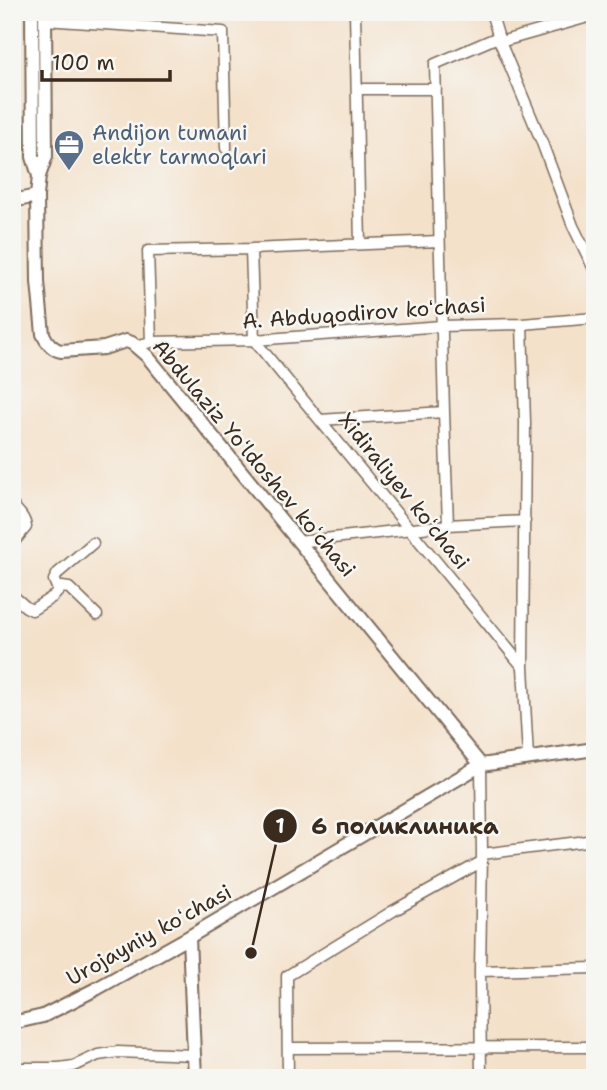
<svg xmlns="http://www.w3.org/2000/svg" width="607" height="1090" viewBox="0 0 607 1090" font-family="'Shantell Sans',sans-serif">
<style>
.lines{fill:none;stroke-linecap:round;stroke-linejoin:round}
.minor-casing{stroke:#7c6a5a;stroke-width:13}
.major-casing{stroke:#7c6a5a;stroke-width:16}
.minor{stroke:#fff;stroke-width:10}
.major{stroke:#fff;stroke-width:12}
.labels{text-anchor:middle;stroke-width:5;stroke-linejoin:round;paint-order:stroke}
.service-label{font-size:21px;fill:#4e5e75;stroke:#f6f6f2;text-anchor:start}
.street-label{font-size:21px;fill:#3b2a1e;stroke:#f6f6f2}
.leader{fill:none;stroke:#3b2a1e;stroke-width:2.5}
.callout-dot{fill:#3b2a1e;stroke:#f6f6f2;stroke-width:2.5}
.mark-label{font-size:21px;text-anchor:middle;font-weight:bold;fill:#fff}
.callout-label{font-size:23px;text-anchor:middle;font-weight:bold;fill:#3b2a1e;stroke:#f6f6f2;stroke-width:5;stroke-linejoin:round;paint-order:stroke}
</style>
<rect width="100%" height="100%" fill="#f6f6f2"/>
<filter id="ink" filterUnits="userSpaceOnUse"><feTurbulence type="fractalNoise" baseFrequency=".0143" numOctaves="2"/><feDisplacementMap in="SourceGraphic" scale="14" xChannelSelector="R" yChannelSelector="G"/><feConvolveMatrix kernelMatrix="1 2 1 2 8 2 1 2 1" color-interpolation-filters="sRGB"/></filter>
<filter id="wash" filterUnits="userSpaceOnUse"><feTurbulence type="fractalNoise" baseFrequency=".00686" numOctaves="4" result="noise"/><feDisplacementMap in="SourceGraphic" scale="28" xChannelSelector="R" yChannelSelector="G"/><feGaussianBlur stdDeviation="1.57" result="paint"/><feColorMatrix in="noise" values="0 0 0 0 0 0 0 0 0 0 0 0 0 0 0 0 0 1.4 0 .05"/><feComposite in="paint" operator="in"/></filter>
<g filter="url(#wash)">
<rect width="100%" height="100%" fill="#f4e1ca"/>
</g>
<g filter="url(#ink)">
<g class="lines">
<g class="minor-casing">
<path id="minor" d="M 355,12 L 360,244
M 491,12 L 500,42 L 541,140 L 573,226 L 595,271
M 45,20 L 223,32 L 226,148
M 500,42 L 595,15
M 357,89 L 436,89
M 251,249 L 254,340 L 523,667
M 522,324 L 525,423 L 523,667 L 528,757
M 151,342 L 148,251 L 251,249 L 439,241
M 135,346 L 151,342 L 254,340 L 442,326 L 522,324 L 595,318
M 444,412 L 435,64 L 498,37
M 320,420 L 444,412 L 448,525
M 12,505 C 18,511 25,518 26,527 L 12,544
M 298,542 L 448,525 L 525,521
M 58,590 L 54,580 L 58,573 L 93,543
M 12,595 L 26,607 L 32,610 L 54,596 L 62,587 L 69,588 L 97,615
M 481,765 L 482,854
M 480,971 L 595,968
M 288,1048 L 595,1047
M 12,1068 L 59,1068 L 74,1066 L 98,1055 L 118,1052 L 194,1055
M 288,1078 L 287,976 L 393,911 L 481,862
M 481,1078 L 480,971 L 482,854 L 595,840"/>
</g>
<g class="major-casing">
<path id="major" d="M 32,12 L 33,157 L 39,176
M 45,12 L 46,156 L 39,176 L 37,196 L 38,282 L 43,334 C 47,343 52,349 61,351 L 104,348 L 126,341 L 132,343 L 147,356 L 481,765
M 12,201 L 37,196
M 189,937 L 195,1078
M 12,1020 L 21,1021 L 43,1016 L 96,989 L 189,937 L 481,765 L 595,749"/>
</g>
<use href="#minor" class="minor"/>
<use href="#major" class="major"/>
</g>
</g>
<defs>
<g id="office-pin" transform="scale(1.575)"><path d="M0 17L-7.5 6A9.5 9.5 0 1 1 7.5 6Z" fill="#5c6f8a" stroke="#f6f6f2"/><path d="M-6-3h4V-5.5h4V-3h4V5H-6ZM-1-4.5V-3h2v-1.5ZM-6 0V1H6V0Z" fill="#fff"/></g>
</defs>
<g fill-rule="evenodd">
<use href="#office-pin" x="69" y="145"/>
</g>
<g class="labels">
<g class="service-label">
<text x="92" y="140">Andijon tumani<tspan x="92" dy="24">elektr tarmoqlari</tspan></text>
</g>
<g class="street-label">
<text transform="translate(364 313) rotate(-4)" y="7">A. Abduqodirov koʻchasi</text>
<text transform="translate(254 458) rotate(50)" y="7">Abdulaziz Yoʻldoshev koʻchasi</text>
<text transform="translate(404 491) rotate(51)" y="7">Xidiraliyev koʻchasi</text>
<text transform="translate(149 935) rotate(-29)" y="7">Urоjayniy koʻchasi</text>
</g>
</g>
<path class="leader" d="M251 953L280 826"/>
<g class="callout-dot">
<circle cx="251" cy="953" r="7"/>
<circle cx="280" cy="826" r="18"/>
</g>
<g class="mark-label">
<text x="280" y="833">1</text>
</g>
<g class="callout-label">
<text x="405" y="834">6 поликлиника</text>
</g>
<rect width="607" height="1090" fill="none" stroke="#f6f6f2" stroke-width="42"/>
<path d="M42 70v10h128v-10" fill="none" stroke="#3b2a1e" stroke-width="3.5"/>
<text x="52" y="70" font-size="21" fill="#3b2a1e" stroke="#f6f6f2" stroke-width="5" paint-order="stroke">100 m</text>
</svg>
